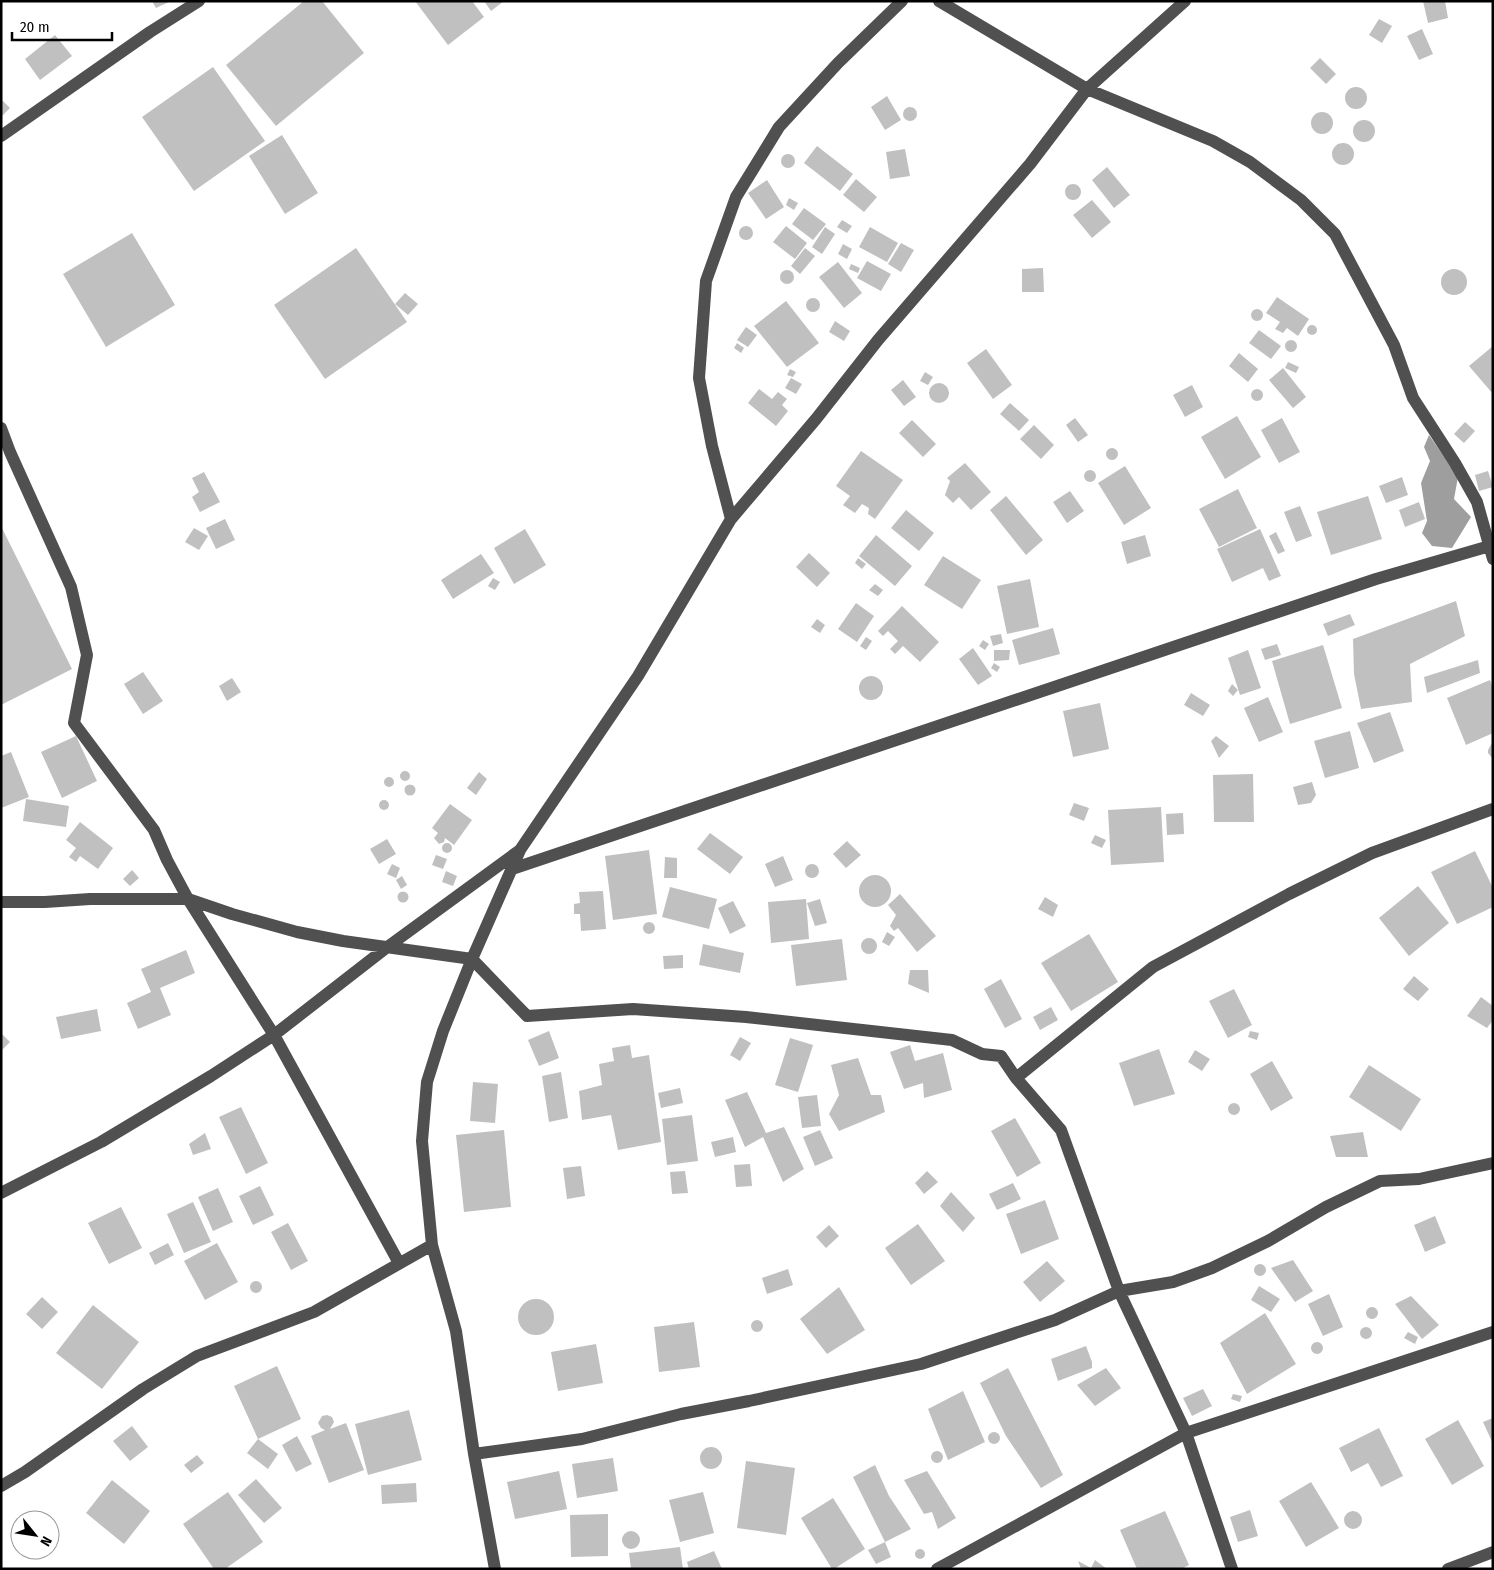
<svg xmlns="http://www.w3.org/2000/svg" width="1494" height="1570" font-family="'Fira Sans Condensed',sans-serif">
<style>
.water{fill:#9e9e9e}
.building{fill:#c0c0c0}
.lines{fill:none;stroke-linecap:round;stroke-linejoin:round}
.minor{stroke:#505050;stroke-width:12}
</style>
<rect width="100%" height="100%" fill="#fff"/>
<!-- water -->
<path class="water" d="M1429 435 1458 477 1454 499 1471 517 1452 548 1432 546 1422 533 1427 521 1421 483 1430 461 1424 447Z"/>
<!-- building -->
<path class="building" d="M152 1H171L156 8Z
M304 1H322L364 53 276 126 226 65Z
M415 1H472L484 17 448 45Z
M484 1H504L491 11Z
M1423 1H1445L1448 18 1428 23Z
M1379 19 1392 26 1382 43 1369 35Z
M1422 29 1433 54 1419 60 1407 36Z
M55 35 72 56 40 80 25 59Z
M1320 58 1336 74 1326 84 1310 68Z
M213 67 265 141 194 191 142 117Z
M1345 98a11 11 0 1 1 22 0a11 11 0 1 1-22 0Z
M887 96 901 120 885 130 871 107Z
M1 99 10 108 1 117Z
M903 114a7 7 0 1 1 14 0a7 7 0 1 1-14 0Z
M1311 123a11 11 0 1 1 22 0a11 11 0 1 1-22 0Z
M1353 131a11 11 0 1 1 22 0a11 11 0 1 1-22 0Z
M282 135 318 193 285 214 249 156Z
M1332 154a11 11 0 1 1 22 0a11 11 0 1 1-22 0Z
M817 146 853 174 840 191 804 163Z
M905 149 910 176 890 179 886 152Z
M781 161a7 7 0 1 1 14 0a7 7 0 1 1-14 0Z
M1107 167 1130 195 1114 208 1092 180Z
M856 179 877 197 864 212 843 195Z
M767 180 784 207 766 219 748 193Z
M1065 192a8 8 0 1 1 16 0a8 8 0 1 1-16 0Z
M789 198 798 203 794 210 786 205Z
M1092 200 1111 222 1092 238 1073 215Z
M804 208 826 224 813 240 792 224Z
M842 220 852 226 847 233 837 227Z
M786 226 807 243 795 259 773 242Z
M739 233a7 7 0 1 1 14 0a7 7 0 1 1-14 0Z
M825 227 835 234 822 254 812 247Z
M870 227 898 243 887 262 859 247Z
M132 233 175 305 106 347 63 274Z
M901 243 914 250 901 272 888 264Z
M843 244 852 249 847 259 838 254Z
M356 248 407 322 325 379 274 305Z
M805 248 815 256 800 274 791 266Z
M867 261 891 274 881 291 857 278Z
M838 262 862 293 844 308 819 277Z
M851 264 860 268 858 273 849 269Z
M1043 268 1044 292H1022V269Z
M1441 282a13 13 0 1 1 26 0a13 13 0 1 1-26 0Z
M780 277a7 7 0 1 1 14 0a7 7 0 1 1-14 0Z
M405 293 418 304 408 315 395 304Z
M1277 297 1309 319 1298 336 1287 328 1283 333 1275 329 1280 322 1266 313Z
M806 305a7 7 0 1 1 14 0a7 7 0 1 1-14 0Z
M786 301 819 343 787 367 754 326Z
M1251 315a6 6 0 1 1 12 0a6 6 0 1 1-12 0Z
M835 321 850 331 844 341 829 332Z
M1307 330a5 5 0 1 1 10 0a5 5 0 1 1-10 0Z
M746 327 757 335 748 347 737 340Z
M1259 330 1281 346 1271 359 1249 343Z
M1285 346a6 6 0 1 1 12 0a6 6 0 1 1-12 0Z
M737 343 744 348 741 353 734 348Z
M1493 346V394L1469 366Z
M986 349 1012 385 993 399 967 363Z
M1239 353 1258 369 1248 382 1229 366Z
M1288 362 1299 367 1296 373 1285 368Z
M1283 368 1306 397 1293 408 1269 380Z
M790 369 796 372 793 377 787 375Z
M925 372 933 377 928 385 920 381Z
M791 378 802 384 796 394 785 388Z
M903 380 916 397 904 406 891 390Z
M929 393a10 10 0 1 1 20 0a10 10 0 1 1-20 0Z
M1192 385 1203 407 1185 417 1173 395Z
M1251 395a6 6 0 1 1 12 0a6 6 0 1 1-12 0Z
M759 389 772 399 778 392 787 399 782 405 788 411 776 426 748 403Z
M1010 403 1029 420 1019 431 1000 414Z
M1237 416 1261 457 1225 479 1201 437Z
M1075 418 1088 435 1078 442 1066 425Z
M1282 418 1300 452 1279 463 1261 430Z
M912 420 936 444 923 457 899 433Z
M1465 422 1475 431 1464 443 1454 434Z
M1034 425 1054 445 1041 459 1020 439Z
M1106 454a6 6 0 1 1 12 0a6 6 0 1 1-12 0Z
M861 451 903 480 875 519 868 514 869 508 862 504 855 513 843 505 850 496 836 486Z
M965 463 991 492 971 510 959 497 953 503 945 495 950 481 947 478Z
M1125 466 1151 508 1124 525 1098 483Z
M1084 476a6 6 0 1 1 12 0a6 6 0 1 1-12 0Z
M1488 471 1493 487 1479 491 1475 475Z
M204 472 220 502 200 512 192 497 199 492 192 478Z
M1402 477 1408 495 1386 503 1379 486Z
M1238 489 1257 528 1219 547 1199 509Z
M1070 491 1084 511 1067 523 1053 502Z
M1006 496 1043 540 1026 555 990 510Z
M1368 496 1382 539 1331 555 1317 512Z
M1419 502 1425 519 1405 527 1399 510Z
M1300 506 1312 536 1296 542 1284 512Z
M906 510 934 533 919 551 891 528Z
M225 519 235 540 216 549 206 528Z
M1 526 72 669 1 705Z
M194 528 208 536 199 550 185 542Z
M525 529 546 565 514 584 494 548Z
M1260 529 1281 576 1269 581 1263 568 1232 582 1217 549Z
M1276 532 1285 551 1278 554 1269 536Z
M876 535 912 566 895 586 859 556Z
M1145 535 1151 556 1127 564 1121 542Z
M809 553 830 573 817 587 796 567Z
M481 554 494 573 453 599 441 580Z
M943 556 981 580 962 609 924 585Z
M858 558 866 564 862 569 855 563Z
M493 578 500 582 495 590 488 586Z
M1030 579 1039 627 1007 634 997 586Z
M875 584 883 590 878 596 869 590Z
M1456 601 1465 636 1410 664 1412 702 1361 709 1354 674 1353 639Z
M856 603 874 616 857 642 838 629Z
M902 606 939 642 920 662 903 646 895 654 890 649 898 641 888 631 883 636 878 631Z
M1350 614 1355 625 1328 636 1323 624Z
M817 619 825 625 820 633 811 627Z
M1053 628 1060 654 1019 665 1012 640Z
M1001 634 1003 643 993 646 990 636Z
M866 637 872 641 866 650 860 646Z
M983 640 989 644 985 650 979 646Z
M1277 644 1281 655 1265 660 1261 649Z
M1323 645 1342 708 1290 724 1272 661Z
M973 648 992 676 978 685 959 659Z
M994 650H1010L1009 660 994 661Z
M1248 650 1261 688 1240 695 1228 658Z
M1478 660 1480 673 1427 693 1424 677Z
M994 663 1000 667 997 672 991 668Z
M143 672 163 701 143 714 124 684Z
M859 688a12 12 0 1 1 24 0a12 12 0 1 1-24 0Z
M232 678 241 692 227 701 219 686Z
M1490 680 1493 688V733L1466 745 1447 698Z
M1232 684 1238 690 1233 696 1228 691Z
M1191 693 1210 705 1203 716 1184 705Z
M1268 697 1283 732 1259 742 1244 708Z
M1100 703 1109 749 1073 757 1063 711Z
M1390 712 1404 751 1374 763 1357 723Z
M1350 731 1359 768 1325 778 1314 741Z
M76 736 97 781 62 798 41 752Z
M1216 736 1229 746 1219 758 1211 741Z
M1493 741V759L1488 753V750Z
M11 752 29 797 1 808V756Z
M400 776a5 5 0 1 1 10 0a5 5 0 1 1-10 0Z
M479 772 487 779 476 795 467 788Z
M1253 774 1254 822H1214L1213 775Z
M384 782a5 5 0 1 1 10 0a5 5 0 1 1-10 0Z
M1312 782 1316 795 1311 803 1298 805 1293 787Z
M404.5 790a5.5 5.5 0 1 1 11 0a5.5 5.5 0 1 1-11 0Z
M26 799 69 806 66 827 23 821Z
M379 805a5 5 0 1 1 10 0a5 5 0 1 1-10 0Z
M1074 803 1089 808 1084 821 1069 815Z
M450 804 472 820 454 845 445 838 444 842 439 844 434 838 438 833 432 828Z
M1161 807 1164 862 1111 865 1108 810Z
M1183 813 1184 834 1167 835 1166 814Z
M80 822 113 848 98 869 80 856 76 862 69 857 76 848 66 840Z
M710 833 743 857 730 874 697 849Z
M1095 835 1106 840 1102 848 1091 843Z
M387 839 396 854 379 864 370 849Z
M847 841 861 855 846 868 833 854Z
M442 848a5 5 0 1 1 10 0a5 5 0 1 1-10 0Z
M649 850 657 914 613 920 605 856Z
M1475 851 1493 888V907L1457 924 1431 872Z
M436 855 447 859 443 869 432 865Z
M783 856 793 880 775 887 765 864Z
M665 857 677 858V878H664Z
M805 871a7 7 0 1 1 14 0a7 7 0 1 1-14 0Z
M392 864 400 868 396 878 387 874Z
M132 870 139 878 130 886 123 879Z
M446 871 457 876 453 886 442 882Z
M859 891a16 16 0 1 1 32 0a16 16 0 1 1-32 0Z
M402 876 407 885 401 889 396 880Z
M1418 886 1449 923 1409 956 1379 918Z
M670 887 717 899 709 929 662 917Z
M603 891 606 929 581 931 580 914H574V904L580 903 579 892Z
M397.5 897a5.5 5.5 0 1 1 11 0a5.5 5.5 0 1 1-11 0Z
M900 894 936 936 917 952 898 928 894 931 890 926 896 915 888 905Z
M1045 897 1058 905 1053 917 1038 909Z
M806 899 809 939 771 943 768 902Z
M820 899 827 923 815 926 807 903Z
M733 901 746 926 730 934 718 908Z
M643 928a6 6 0 1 1 12 0a6 6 0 1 1-12 0Z
M887 932 895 937 889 946 882 942Z
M1089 934 1118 982 1071 1011 1041 963Z
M861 946a8 8 0 1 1 16 0a8 8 0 1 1-16 0Z
M842 939 847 980 796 986 791 945Z
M703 944 744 953 740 973 699 965Z
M186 950 195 973 160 988 171 1015 138 1029 127 1003 151 992 141 969Z
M683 955V968L664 969 663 956Z
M910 970H928L929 993 908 984Z
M1414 976 1429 989 1418 1001 1403 989Z
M1001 979 1022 1019 1005 1028 984 989Z
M1234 989 1252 1025 1228 1038 1209 1001Z
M1481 997 1493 1006V1020L1487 1028 1467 1016Z
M1051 1007 1058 1020 1040 1030 1033 1017Z
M97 1009 101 1031 61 1039 56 1017Z
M549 1031 559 1058 539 1066 528 1040Z
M1250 1031 1259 1033 1257 1040 1248 1037Z
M1 1033 10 1042 2 1050 1 1049Z
M740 1037 751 1043 740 1061 730 1055Z
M790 1038 813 1045 798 1092 775 1085Z
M630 1045 632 1058 649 1055 661 1142 618 1150 611 1115 582 1120 579 1091 602 1085 599 1064 614 1061 612 1048Z
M910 1045 915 1061 943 1053 952 1090 924 1098 923 1083 904 1089 890 1052Z
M1159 1049 1175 1094 1134 1106 1119 1063Z
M1195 1050 1210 1059 1202 1071 1188 1062Z
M858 1058 871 1095H881L885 1112 839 1131 829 1114 839 1095 831 1065Z
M1272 1061 1293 1098 1271 1111 1250 1074Z
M1369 1065 1421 1099 1401 1131 1349 1097Z
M561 1072 568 1118 549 1122 542 1076Z
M473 1082 498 1084 495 1123 470 1121Z
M680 1088 683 1103 661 1108 658 1093Z
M747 1092 766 1133 784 1127 804 1169 783 1182 763 1137 745 1147 725 1100Z
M817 1095 821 1126 802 1128 798 1097Z
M1228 1109a6 6 0 1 1 12 0a6 6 0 1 1-12 0Z
M241 1107 268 1163 246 1174 219 1117Z
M692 1115 698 1161 667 1165 662 1119Z
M1015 1118 1041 1163 1017 1177 991 1131Z
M504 1130 511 1207 464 1212 456 1135Z
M820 1130 833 1158 815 1166 803 1137Z
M1363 1132 1368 1157H1336L1330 1136Z
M205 1133 211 1149 193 1155 189 1144Z
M733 1137 736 1152 715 1157 711 1142Z
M750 1164 752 1186 736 1187 734 1165Z
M581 1166 585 1196 567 1199 563 1168Z
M685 1171 688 1193 672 1194 670 1172Z
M927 1171 938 1182 924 1194 915 1183Z
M1013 1183 1021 1199 997 1210 989 1194Z
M260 1186 274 1215 253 1225 239 1196Z
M218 1188 233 1222 213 1231 198 1197Z
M951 1192 975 1218 963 1232 940 1206Z
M1045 1200 1059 1239 1021 1254 1006 1214Z
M193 1202 211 1242 184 1253 167 1214Z
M121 1207 142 1248 109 1264 88 1223Z
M1435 1216 1446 1243 1425 1252 1414 1225Z
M288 1223 308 1261 291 1270 271 1232Z
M918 1224 945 1261 911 1285 885 1248Z
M829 1225 839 1236 826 1248 816 1237Z
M168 1243 174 1255 155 1265 149 1253Z
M217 1243 238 1282 205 1300 184 1261Z
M1293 1260 1313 1291 1295 1302 1271 1268Z
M1047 1261 1065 1281 1040 1302 1023 1282Z
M1254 1270a6 6 0 1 1 12 0a6 6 0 1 1-12 0Z
M788 1269 793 1285 767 1294 762 1278Z
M250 1287a6 6 0 1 1 12 0a6 6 0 1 1-12 0Z
M1259 1286 1280 1299 1271 1312 1251 1300Z
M839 1287 865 1330 827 1354 800 1319Z
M1329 1294 1343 1327 1323 1336 1308 1304Z
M1411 1296 1439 1325 1422 1339 1395 1304Z
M42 1297 58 1312 42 1329 26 1314Z
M518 1317a18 18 0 1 1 36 0a18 18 0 1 1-36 0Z
M93 1305 139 1342 102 1389 56 1353Z
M1366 1313a6 6 0 1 1 12 0a6 6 0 1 1-12 0Z
M1265 1313 1296 1364 1247 1394 1220 1343Z
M751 1326a6 6 0 1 1 12 0a6 6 0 1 1-12 0Z
M694 1322 700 1367 659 1372 654 1327Z
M1360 1333a6 6 0 1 1 12 0a6 6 0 1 1-12 0Z
M1408 1332 1418 1337 1415 1344 1404 1338Z
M1311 1348a6 6 0 1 1 12 0a6 6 0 1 1-12 0Z
M596 1344 603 1383 558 1391 551 1352Z
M1086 1346 1092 1362V1368L1058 1381 1051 1359Z
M277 1366 301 1419 258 1439 234 1386Z
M1008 1368 1063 1475 1041 1488 1006 1436 980 1383Z
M1106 1368 1121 1388 1095 1406 1077 1385Z
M1203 1389 1212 1406 1192 1416 1183 1398Z
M963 1391 985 1442 948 1460 928 1409Z
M1233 1394 1242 1396 1240 1402 1231 1399Z
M409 1410 422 1460 368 1475 355 1424Z
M327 1415 332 1417 334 1422 330 1429 346 1423 364 1470 329 1483 311 1436 325 1430 321 1428 318 1423 322 1416Z
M1493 1418V1444L1483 1422Z
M1458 1420 1484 1466 1452 1485 1425 1439Z
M132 1426 148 1447 130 1461 113 1441Z
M1379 1428 1403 1476 1381 1487 1368 1463 1351 1472 1339 1448Z
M988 1438a6 6 0 1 1 12 0a6 6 0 1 1-12 0Z
M297 1436 312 1464 296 1472 282 1445Z
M258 1439 278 1454 268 1469 247 1453Z
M700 1458a11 11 0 1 1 22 0a11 11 0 1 1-22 0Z
M931 1457a6 6 0 1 1 12 0a6 6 0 1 1-12 0Z
M197 1455 204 1463 191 1473 184 1465Z
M613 1458 618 1491 577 1498 572 1464Z
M746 1461 795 1468 786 1535 737 1528Z
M875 1465 889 1496 911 1529 885 1542 853 1477Z
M559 1471 567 1509 515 1519 507 1482Z
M927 1471 956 1518 938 1529 932 1512 924 1514 904 1480Z
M256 1479 282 1508 264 1523 238 1495Z
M112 1480 150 1511 124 1544 86 1513Z
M1311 1482 1339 1528 1306 1547 1279 1501Z
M416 1483 417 1502 382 1504 381 1485Z
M228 1492 263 1542 225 1569H214L183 1524Z
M703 1492 714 1533 680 1542 669 1500Z
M833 1498 865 1549 834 1569H832L801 1518Z
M1250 1510 1258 1536 1238 1542 1230 1517Z
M1165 1511 1189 1565 1181 1569H1137L1120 1530Z
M1344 1520a9 9 0 1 1 18 0a9 9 0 1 1-18 0Z
M608 1514V1556L571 1557 570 1515Z
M45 1517H51L56 1523V1529L50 1534V1520H41Z
M622 1540a9 9 0 1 1 18 0a9 9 0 1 1-18 0Z
M885 1542 891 1557 876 1564 868 1550Z
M680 1547 683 1569H631L629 1553Z
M915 1554a5 5 0 1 1 10 0a5 5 0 1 1-10 0Z
M714 1551 722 1569H689L687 1562Z
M1095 1560 1107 1569H1081L1078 1561 1091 1568Z"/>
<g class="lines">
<!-- minor -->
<path class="minor" d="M1185 1 1087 89 1213 141 1250 162 1301 200 1335 234 1394 345 1413 398 1455 463 1477 502 1493 559
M1 136 150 32 199 1
M1 428 10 452 71 587 87 655 74 723 154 830 167 860 188 899 274 1035 399 1263
M731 519 712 446 699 378 706 281 736 197 779 127 838 63 902 1
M512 869 1376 579 1493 545
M1 902H45L90 899H188L232 914 297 932 343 941 472 959 527 1016 633 1009 746 1017 952 1040 982 1054 1001 1056 1016 1078 1061 1130 1119 1291 1186 1433 1232 1569
M1016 1078 1153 967 1289 894 1372 853 1493 809
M1 1193 101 1142 211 1076 274 1035 386 948 520 850
M474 1454 582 1439 681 1414 749 1401 921 1364 1055 1320 1119 1291 1173 1282 1212 1268 1268 1241 1326 1207 1380 1181 1419 1179 1493 1163
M1 1486 25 1472 143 1389 197 1356 314 1312 432 1245
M495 1569 474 1454 456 1331 432 1245 422 1141 427 1082 443 1031 472 959 520 850 638 676 731 519 816 419 878 340 1030 164 1087 89 939 1
M937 1569 1186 1433 1493 1332
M1448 1569 1493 1552"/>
</g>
<!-- border -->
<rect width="1494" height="1570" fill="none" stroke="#000000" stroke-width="5"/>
<!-- north arrow -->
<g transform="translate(35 1535) rotate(120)"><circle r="24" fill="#ffffff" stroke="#999999"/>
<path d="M0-4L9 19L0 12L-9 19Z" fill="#000000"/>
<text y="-8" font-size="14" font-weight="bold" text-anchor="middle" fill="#000000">N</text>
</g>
<!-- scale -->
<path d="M12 32v8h100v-8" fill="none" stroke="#000000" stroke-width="2.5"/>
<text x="20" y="32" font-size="15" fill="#000000" stroke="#ffffff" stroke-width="4" paint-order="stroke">20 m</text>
</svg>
